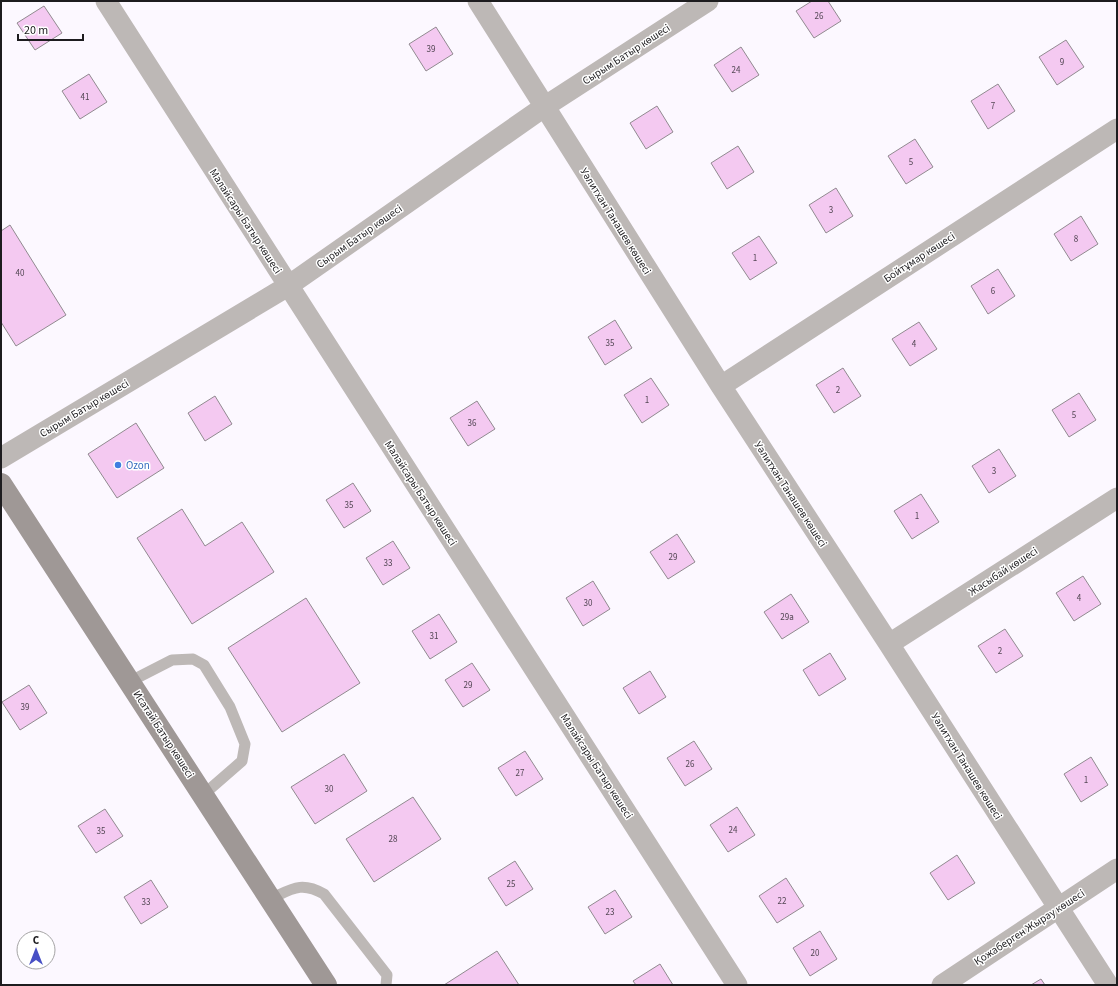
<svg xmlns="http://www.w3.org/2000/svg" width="1118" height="986" font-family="'Source Sans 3',sans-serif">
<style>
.building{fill:#f4c9f1;stroke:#918a90}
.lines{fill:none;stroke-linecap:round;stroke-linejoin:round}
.lane{stroke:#bdb8b6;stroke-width:11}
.street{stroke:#bdb8b6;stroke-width:21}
.secondary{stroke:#9f9896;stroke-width:22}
.shop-dot{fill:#3f7fe0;stroke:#fff;stroke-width:1.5}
.labels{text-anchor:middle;stroke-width:3;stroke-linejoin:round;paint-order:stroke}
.number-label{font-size:9px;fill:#534754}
.street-label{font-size:11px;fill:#1d1c1f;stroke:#fff}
.shop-label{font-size:11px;fill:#366cbe;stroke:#fff;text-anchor:start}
</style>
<rect width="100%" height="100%" fill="#fcf8ff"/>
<!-- building -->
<path class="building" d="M812 1H828L841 21 814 38 796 11Z
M44 6 62 33 35 50 17 23Z
M436 27 453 54 426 71 409 44Z
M1066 40 1084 67 1057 85 1039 57Z
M741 47 759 75 732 92 714 65Z
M89 74 107 102 80 119 62 91Z
M998 84 1015 111 988 129 971 101Z
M657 106 673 132 646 149 630 123Z
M915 139 933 167 906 184 888 156Z
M738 146 754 172 727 189 711 163Z
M836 188 853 216 826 233 809 205Z
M1081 216 1098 244 1071 261 1054 234Z
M10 225 66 315 16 346 1 322V231Z
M759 236 777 263 750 280 732 253Z
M998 269 1015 296 988 314 971 286Z
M615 320 632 348 605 365 588 337Z
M919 322 937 349 910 366 892 339Z
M843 368 861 396 834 413 816 385Z
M651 378 669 405 642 423 624 395Z
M1079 393 1096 420 1069 437 1052 410Z
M215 396 232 424 205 441 188 413Z
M477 401 495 429 468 446 450 418Z
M136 423 164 468 117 498 88 454Z
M999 449 1016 476 989 493 972 466Z
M353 483 371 511 344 528 326 500Z
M921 494 939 522 912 539 894 511Z
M182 509 205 546 242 522 274 572 192 624 137 538Z
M677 534 695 562 668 579 650 552Z
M393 541 410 568 383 585 366 558Z
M1083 576 1101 604 1074 621 1056 593Z
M593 581 610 609 583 626 566 598Z
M791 594 809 622 782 639 764 612Z
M306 598 360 683 282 732 228 648Z
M439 614 457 642 430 659 412 631Z
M1005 629 1023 656 996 673 978 646Z
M830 653 846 679 819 696 803 670Z
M472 663 490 690 463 707 445 680Z
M650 671 666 697 639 714 623 688Z
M29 685 47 713 20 730 2 702Z
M694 741 712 769 685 786 667 758Z
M525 751 543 779 516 796 498 768Z
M344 754 367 791 315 824 291 787Z
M1091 757 1108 785 1081 802 1064 774Z
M413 797 441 839 374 882 346 839Z
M737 807 755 835 728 852 710 825Z
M105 809 123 836 96 853 78 826Z
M957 855 975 883 948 900 930 873Z
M515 861 533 889 506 906 488 878Z
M786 878 804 906 777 923 759 896Z
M151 880 168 907 141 924 124 897Z
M615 890 632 917 605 934 588 907Z
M820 931 837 959 810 976 793 948Z
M497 951 519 985H444Z
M660 964 673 985H636L633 981Z
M1041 979 1045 985H1031Z"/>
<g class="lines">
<!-- lane -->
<path class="lane" d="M129 682 172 660 193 659 204 665 230 707 245 744 242 761 203 795
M270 899C292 889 301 881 324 894L387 975 386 985"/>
<!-- street -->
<path class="street" d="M106 1 737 985
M478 1 721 386 889 644 1108 985
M721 386 1117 129
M1 458 288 286 544 107 708 1
M889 644 1117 498
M942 985 1117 869"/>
<!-- secondary -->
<path class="secondary" d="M1 484 326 985"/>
</g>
<!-- markers -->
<circle class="shop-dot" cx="118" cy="465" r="4"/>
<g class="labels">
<!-- number labels -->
<g class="number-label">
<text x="819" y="19">26</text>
<text x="431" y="52">39</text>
<text x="1062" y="65">9</text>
<text x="736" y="73">24</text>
<text x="85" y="100">41</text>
<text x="993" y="109">7</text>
<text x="911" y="165">5</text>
<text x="831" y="213">3</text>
<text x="1076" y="242">8</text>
<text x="755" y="261">1</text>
<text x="20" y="276">40</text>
<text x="993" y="294">6</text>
<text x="610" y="346">35</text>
<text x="914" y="347">4</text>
<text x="838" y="393">2</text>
<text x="647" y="403">1</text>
<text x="1074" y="418">5</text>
<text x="472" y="426">36</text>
<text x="994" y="474">3</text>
<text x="349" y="508">35</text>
<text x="917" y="519">1</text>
<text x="673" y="560">29</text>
<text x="388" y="566">33</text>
<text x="1079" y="601">4</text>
<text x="588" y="606">30</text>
<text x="787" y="620">29а</text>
<text x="434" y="639">31</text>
<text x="1000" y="654">2</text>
<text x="468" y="688">29</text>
<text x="25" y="710">39</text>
<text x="690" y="767">26</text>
<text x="520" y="776">27</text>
<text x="1086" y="783">1</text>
<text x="329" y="792">30</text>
<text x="733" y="833">24</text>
<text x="101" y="834">35</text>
<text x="393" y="842">28</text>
<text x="511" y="887">25</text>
<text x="782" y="904">22</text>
<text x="146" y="905">33</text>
<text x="610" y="915">23</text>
<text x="815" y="956">20</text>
</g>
<!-- street labels -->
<g class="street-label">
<text transform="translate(626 54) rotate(-33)" y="4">Сырым Батыр көшесі</text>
<text transform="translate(246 221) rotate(57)" y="4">Малайсары Батыр көшесі</text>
<text transform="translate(616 221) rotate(58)" y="4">Уәлитхан Танашев көшесі</text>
<text transform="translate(359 236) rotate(-35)" y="4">Сырым Батыр көшесі</text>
<text transform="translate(919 257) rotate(-33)" y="4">Бойтұмар көшесі</text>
<text transform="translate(84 408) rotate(-31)" y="4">Сырым Батыр көшесі</text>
<text transform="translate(421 493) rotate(57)" y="4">Малайсары Батыр көшесі</text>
<text transform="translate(791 494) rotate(57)" y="4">Уәлитхан Танашев көшесі</text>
<text transform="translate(1003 571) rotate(-33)" y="4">Жасыбай көшесі</text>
<text transform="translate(164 734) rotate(57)" y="4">Исатай Батыр көшесі</text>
<text transform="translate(597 766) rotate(57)" y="4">Малайсары Батыр көшесі</text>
<text transform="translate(967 766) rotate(58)" y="4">Уәлитхан Танашев көшесі</text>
<text transform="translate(1029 927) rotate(-33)" y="4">Қожаберген Жырау көшесі</text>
</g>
<!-- shop labels -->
<g class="shop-label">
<text x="126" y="469">Ozon</text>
</g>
</g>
<!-- border -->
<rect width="1118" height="986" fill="none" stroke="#1d1c1f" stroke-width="4"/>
<!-- north arrow -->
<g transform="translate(36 950)"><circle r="19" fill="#ffffff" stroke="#a5a4a5"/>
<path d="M0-3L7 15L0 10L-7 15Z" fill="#4850c5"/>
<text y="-6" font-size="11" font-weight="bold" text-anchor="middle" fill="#1d1c1f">С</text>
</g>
<!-- scale -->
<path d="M18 34v6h65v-6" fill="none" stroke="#1d1c1f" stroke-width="2"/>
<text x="24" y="34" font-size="12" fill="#1d1c1f" stroke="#ffffff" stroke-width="3" paint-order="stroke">20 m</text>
</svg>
